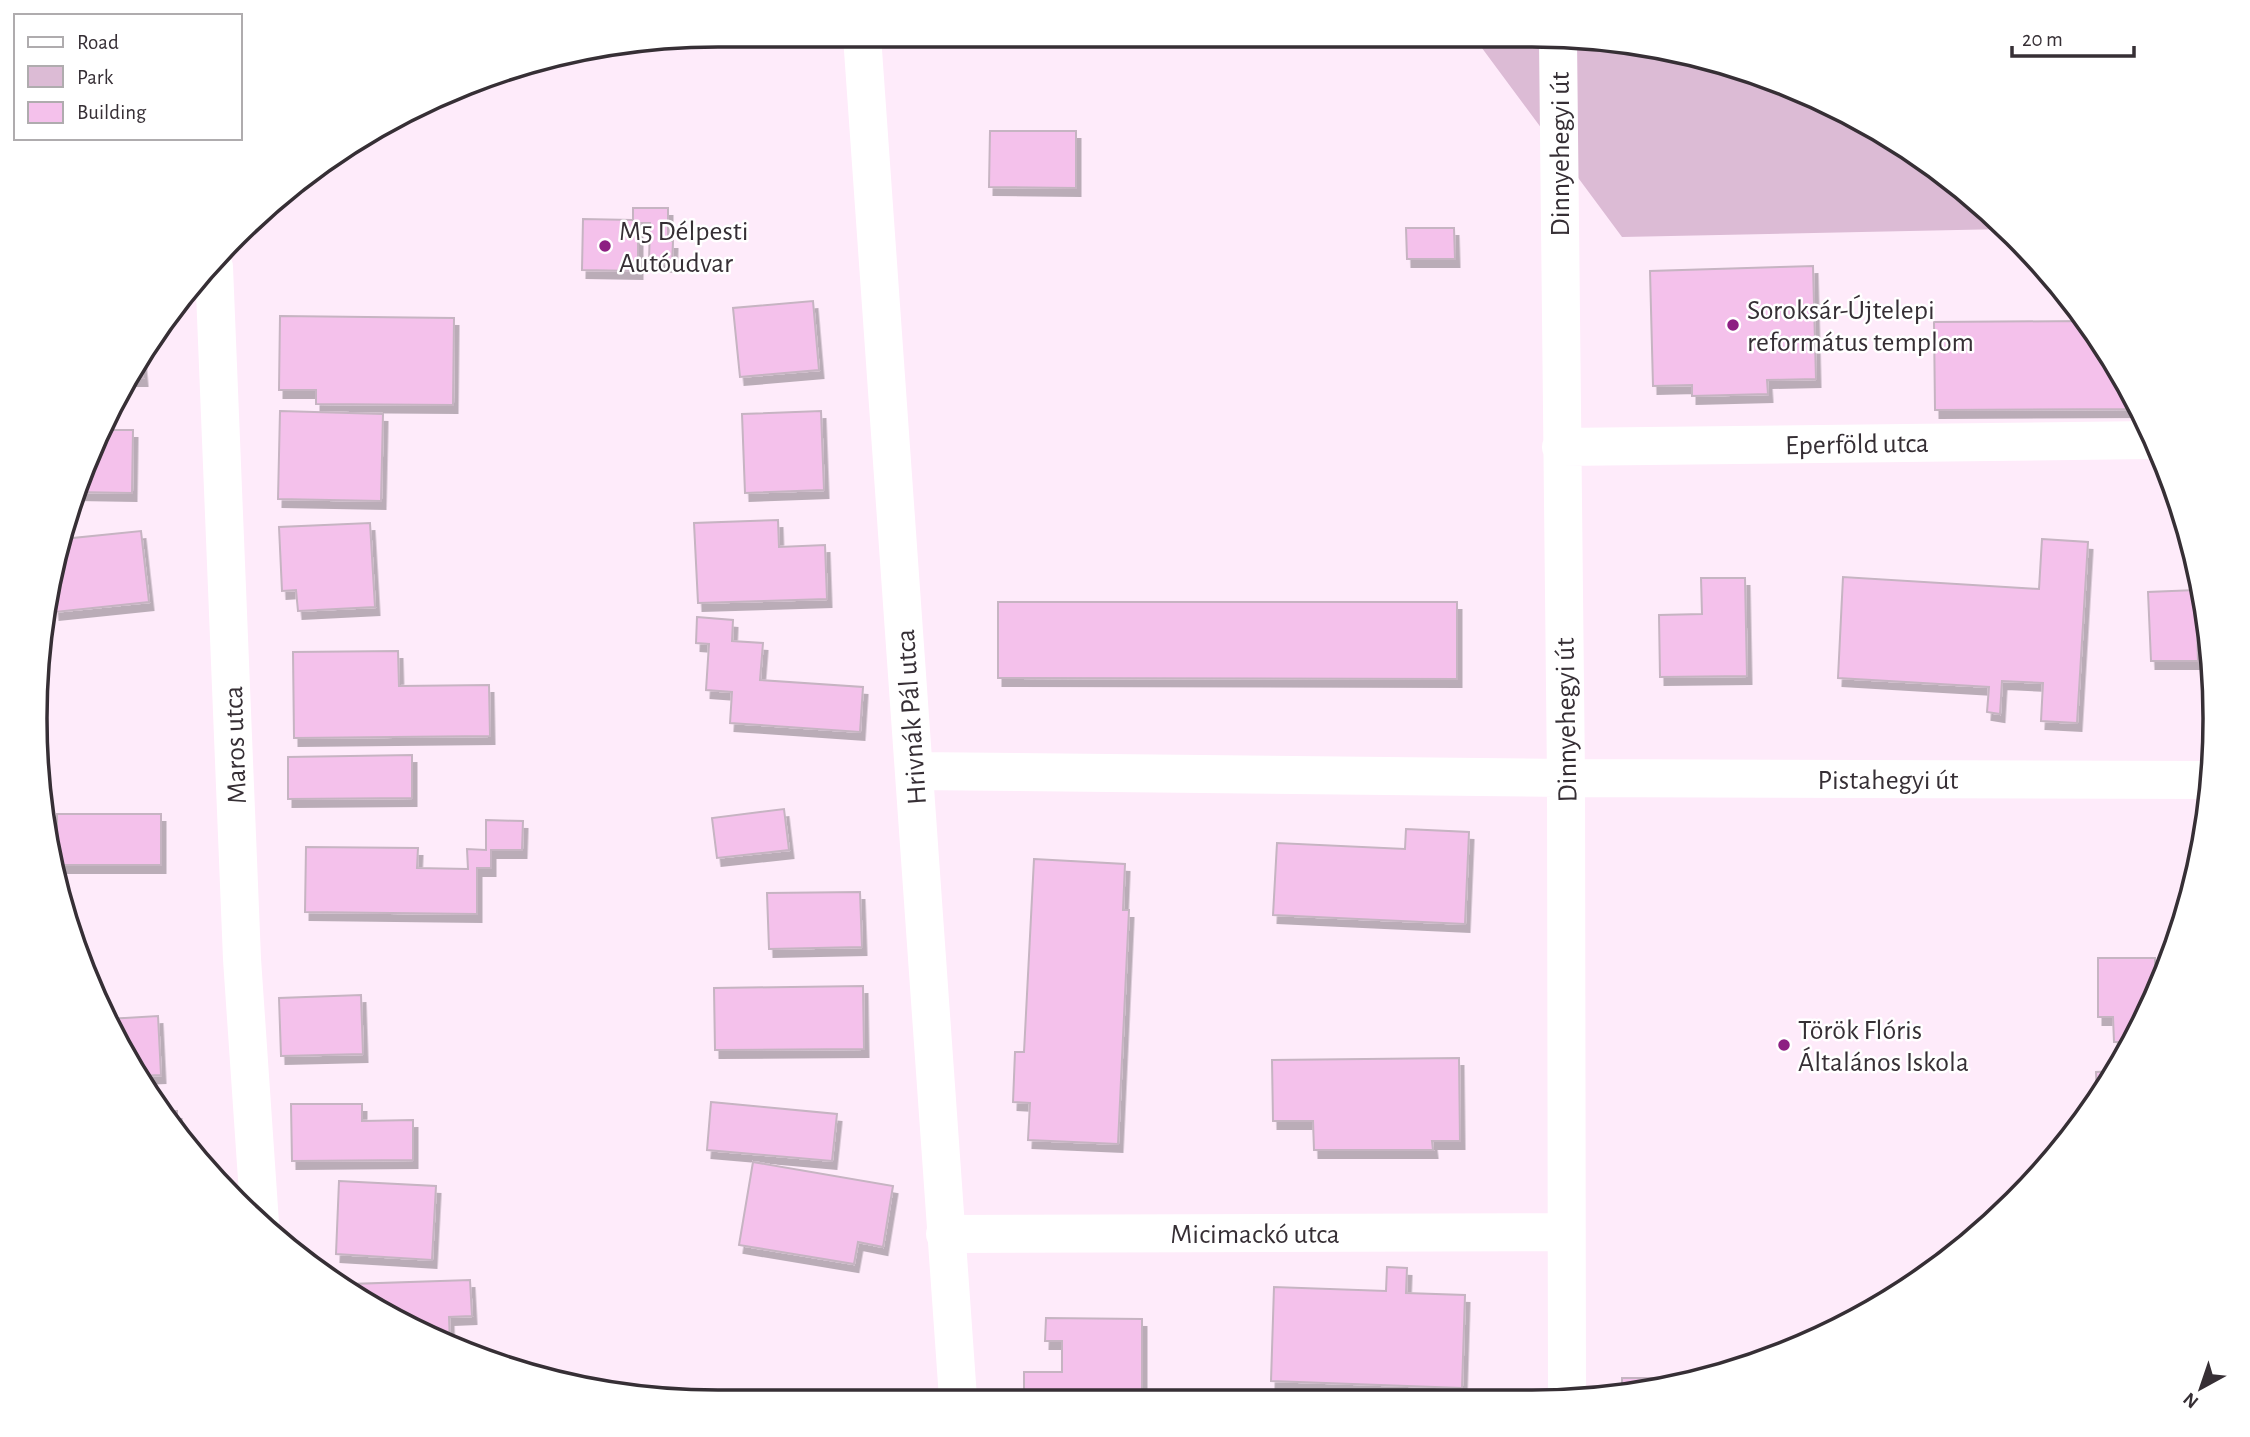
<svg xmlns="http://www.w3.org/2000/svg" width="2250" height="1437" font-family="'Alegreya Sans',sans-serif">
<style>
.green{fill:#dcbbd5}
.building{fill:#f4c1eb;stroke:#c6b4c2;stroke-width:2;filter:url(#shadow)}
.lines{fill:none;stroke-linecap:round;stroke-linejoin:round}
.minor{stroke:#fff;stroke-width:38}
.poi-dot{fill:#8d1f82;stroke:#fff;stroke-width:2.5}
.labels{text-anchor:middle;stroke-width:5;stroke-linejoin:round;paint-order:stroke}
.street-label{font-size:28px;fill:#362f35;stroke:#fff}
.poi-label{font-size:28px;fill:#362f35;stroke:#fff;text-anchor:start}
.rim{fill:none;stroke:#362f35;stroke-width:3.5}
</style>
<defs>
<filter id="shadow"><feDropShadow dx="4.5" dy="8" stdDeviation="0" flood-color="#0004"/></filter>
</defs>
<rect width="100%" height="100%" fill="#feebfa"/>
<!-- green -->
<path class="green" d="M719 35 1190 38 625 50Z
M1476 40 1621 41 1833 105 1982 204 2005 229 1622 237Z"/>
<!-- building -->
<path class="building" d="M990 131H1076V188L989 187Z
M633 208H668V241H673L672 264 649 263 650 223H638V271L582 270 583 219 633 220Z
M1406 228H1454L1455 259H1407Z
M1813 266 1816 379 1767 380 1768 394 1692 396V385L1653 386 1650 271Z
M813 301 819 370 740 377 733 308Z
M280 316 454 318 453 405 316 404V390H279Z
M2085 321 2140 409 1935 410 1934 322Z
M141 355 143 378H126V377Z
M280 411 383 414 381 501 278 499Z
M821 411 824 490 745 493 742 414Z
M102 430H133L132 493 74 492Z
M778 520 779 547 825 545 827 599 698 603 694 523Z
M370 523 375 607 298 611 296 590 282 591 279 527Z
M141 531 149 602 55 612 53 592 63 539Z
M2042 539 2088 542 2077 723 2041 721 2043 683 2002 681 2000 714 1987 712 1989 687 1838 678 1843 577 2039 589Z
M1701 578H1745L1747 676 1660 677 1659 615 1702 614Z
M2200 589 2211 661H2198L2196 590Z
M2196 590 2198 661H2151L2148 592Z
M998 602H1457V679L998 678Z
M697 617 733 620 732 641 763 643 760 680 863 687 860 732 730 723 732 692 706 690 709 644 696 643Z
M398 651 399 686 489 685 490 736 294 738 293 652Z
M412 755V798L288 799V757Z
M784 809 789 850 717 858 712 818Z
M57 814H161V865H57Z
M486 820 523 821 522 850H491V868H477V914L305 912 306 847 418 848 417 868 468 869 467 849 486 850Z
M1406 829 1469 832 1465 924 1273 915 1277 843 1405 849Z
M1034 859 1125 864 1123 910H1129L1118 1144 1028 1140 1030 1103 1013 1102 1015 1052H1024Z
M860 892 862 947 769 949 767 893Z
M2098 958H2155V975H2162L2132 1042H2114L2113 1017H2098Z
M863 986 864 1049 715 1050 714 988Z
M361 995 363 1054 281 1056 279 998Z
M158 1016 161 1075 138 1076 108 1019Z
M1459 1058 1460 1141H1432L1433 1150H1314L1313 1121H1273L1272 1060Z
M2115 1071 2097 1098 2096 1072Z
M711 1102 837 1114 832 1161 707 1150Z
M291 1104H362V1121L413 1120V1160L292 1161Z
M162 1111H177V1128Z
M753 1162 893 1186 883 1247 858 1242 854 1264 739 1245Z
M339 1181 436 1186 432 1260 336 1254Z
M1387 1267 1407 1268 1406 1293 1465 1295 1462 1388 1271 1381 1274 1287 1386 1291Z
M470 1280 472 1316 449 1317 450 1344H447L351 1284Z
M1046 1318 1142 1319V1399L1024 1398V1372H1062V1341H1045Z
M1622 1378H1710L1622 1393Z"/>
<g class="lines">
<!-- minor -->
<path class="minor" d="M862 36 958 1398
M1558 40 1566 778 1567 1401
M214 267 242 959 260 1223
M1561 447 2153 440
M914 771 1566 778 2210 780
M945 1234 1565 1232"/>
</g>
<!-- markers -->
<g class="poi-dot">
<circle cx="605" cy="246" r="7"/>
<circle cx="1733" cy="325" r="7"/>
<circle cx="1784" cy="1045" r="7"/>
</g>
<g class="labels">
<!-- street labels -->
<g class="street-label">
<text transform="translate(1559 154) rotate(-90)" y="10">Dinnyehegyi út</text>
<text transform="translate(1857 443) rotate(-1)" y="10">Eperföld utca</text>
<text transform="translate(910 717) rotate(-94)" y="10">Hrivnák Pál utca</text>
<text transform="translate(1565 720) rotate(-91)" y="10">Dinnyehegyi út</text>
<text transform="translate(234 745) rotate(-92)" y="10">Maros utca</text>
<text x="1888" y="789">Pistahegyi út</text>
<text x="1255" y="1243">Micimackó utca</text>
</g>
<!-- poi labels -->
<g class="poi-label">
<text x="619" y="240">M5 Délpesti<tspan x="619" dy="32">Autóudvar</tspan></text>
<text x="1747" y="319">Soroksár-Újtelepi<tspan x="1747" dy="32">református templom</tspan></text>
<text x="1798" y="1039">Török Flóris<tspan x="1798" dy="32">Általános Iskola</tspan></text>
</g>
</g>
<!-- crop -->
<path d="M0 0H2250V1437H0ZM718 47H1532A671 671 0 0 1 2203 718V719A671 671 0 0 1 1532 1390H718A671 671 0 0 1 47 719V718A671 671 0 0 1 718 47Z" fill="#fff" fill-rule="evenodd"/>
<path class="rim" d="M718 47H1532A671 671 0 0 1 2203 718V719A671 671 0 0 1 1532 1390H718A671 671 0 0 1 47 719V718A671 671 0 0 1 718 47Z"/>
<!-- legend -->
<rect x="14" y="14" width="228" height="126" fill="#ffffff" stroke="#afacae" stroke-width="2"/>
<rect x="28" y="37" width="35" height="10" fill="#ffffff" stroke="#afacae" stroke-width="2"/>
<text x="77" y="49" font-size="21" fill="#362f35">Road</text>
<rect x="28" y="66" width="35" height="21" fill="#dcbbd5" stroke="#afacae" stroke-width="2"/>
<text x="77" y="84" font-size="21" fill="#362f35">Park</text>
<rect x="28" y="102" width="35" height="21" fill="#f4c1eb" stroke="#afacae" stroke-width="2"/>
<text x="77" y="119" font-size="21" fill="#362f35">Building</text>
<!-- north arrow -->
<g transform="translate(2201 1388) rotate(220)" stroke="#ffffff" stroke-width="5" paint-order="stroke">
<path d="M0-5L12 26L0 18L-12 26Z" fill="#362f35"/>
<text y="-10" font-size="19" font-weight="bold" text-anchor="middle" fill="#362f35">N</text>
</g>
<!-- scale -->
<path d="M2012 46v10h122v-10" fill="none" stroke="#362f35" stroke-width="3.5"/>
<text x="2022" y="46" font-size="21" fill="#362f35" stroke="#ffffff" stroke-width="5" paint-order="stroke">20 m</text>
</svg>
